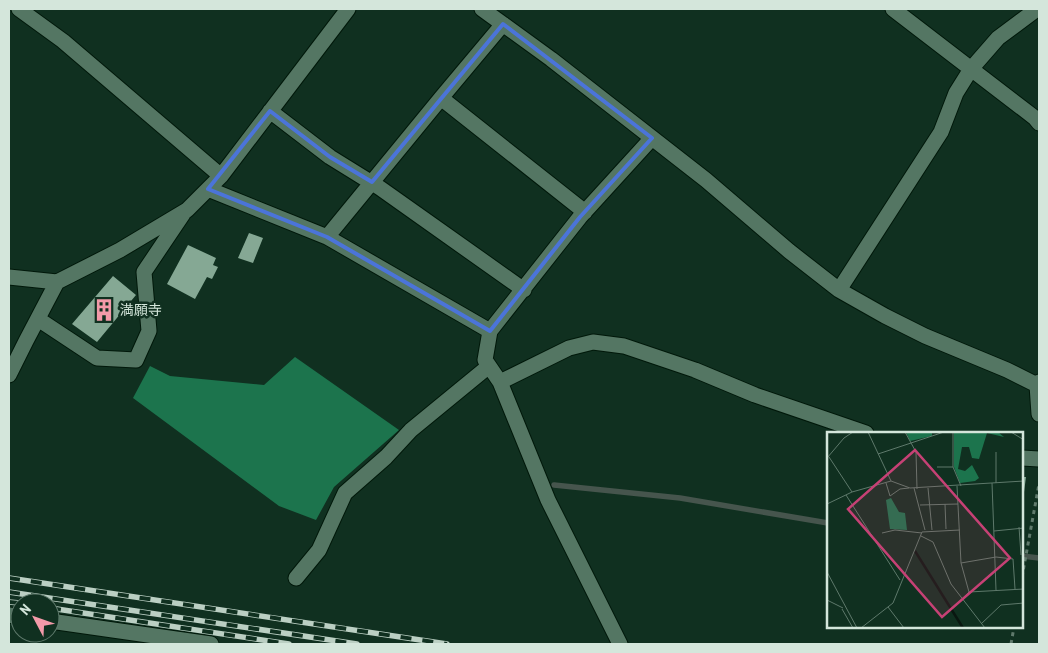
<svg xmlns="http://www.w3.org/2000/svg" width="1048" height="653" font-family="'Roboto Condensed','Noto Sans JP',sans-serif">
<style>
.forest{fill:#1c744d}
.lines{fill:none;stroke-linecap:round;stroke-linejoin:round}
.stream{stroke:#46554d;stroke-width:5.5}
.building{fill:#85a894}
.street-casing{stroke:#00180a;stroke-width:17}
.path{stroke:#607a6c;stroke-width:3;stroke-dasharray:4 4;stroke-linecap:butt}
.street{stroke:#547663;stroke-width:15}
.rail-casing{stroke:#bbcfc3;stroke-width:5.5}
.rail{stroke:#103020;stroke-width:4;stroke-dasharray:11;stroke-linecap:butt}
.marked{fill:none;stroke:#4b74d9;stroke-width:4;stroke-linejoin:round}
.labels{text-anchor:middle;stroke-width:5;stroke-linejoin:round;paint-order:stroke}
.poi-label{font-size:14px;fill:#d4e6db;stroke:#103020;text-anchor:start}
.inset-river{fill:none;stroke:#091710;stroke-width:2.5}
.inset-road{fill:none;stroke:#5e796b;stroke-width:1}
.view{fill:#c64175;fill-opacity:0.15;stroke:#c64175;stroke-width:2.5}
.inset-edge{fill:none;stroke:#d4e6db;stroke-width:2.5}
</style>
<rect width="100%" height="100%" fill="#103020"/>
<!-- forest -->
<path class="forest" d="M295 357 399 430 334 487 316 520 279 506 133 398 150 366 170 376 264 385Z"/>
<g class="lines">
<!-- stream -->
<path class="stream" d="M554 485 680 498 828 523
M1022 556 1039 558"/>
</g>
<!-- building -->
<path class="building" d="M249 233 263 238 253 263 238 258Z
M188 245 216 258 213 265 218 267 212 279 207 277 195 299 167 284Z
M113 276 136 295 97 342 72 324Z
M1022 477H1026L1024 492H1022Z"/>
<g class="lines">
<defs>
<path id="street" d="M19 9 63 41 221 176
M482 9 551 59 706 180 789 251 839 290 885 316 925 336 1007 370 1037 385
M893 9 1035 118 1039 123
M441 98 585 212
M270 111 330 157 380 188 524 290
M208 189 327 237 490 331
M327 237 441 98 503 24
M9 277 57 282 120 250 187 210 221 176 348 9
M839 290 941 132 956 93 971 69 998 38 1037 9
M38 319 97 358 136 360 149 331 144 272 183 214
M9 375 26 341 57 282
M500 382 569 348 593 342 624 346 695 370 755 395 866 433
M1039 382 1037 385 1039 414
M1022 458 1039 459
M296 578 319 550 345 493 386 457 411 430 489 366
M9 615 20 617
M50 621 211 644
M620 644 548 500 500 382 485 360 490 331 580 217 652 138"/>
</defs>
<!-- street casing -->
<use href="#street" class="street-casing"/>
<!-- path -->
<path class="path" d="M1022 577 1039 484
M1011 644 1014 627"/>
<!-- street -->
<use href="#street" class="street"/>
<defs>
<path id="rail" d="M9 578 447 644
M9 592 357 644
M9 602 20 603
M50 608 289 644"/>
</defs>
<!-- rail casing -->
<use href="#rail" class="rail-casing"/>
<!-- rail -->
<use href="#rail" class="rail"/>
</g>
<!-- marked area -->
<path class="marked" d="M503 24 652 138 580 217 490 331 327 237 208 189 270 111 330 157 372 182Z"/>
<!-- icons -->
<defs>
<symbol id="building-bare" viewBox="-9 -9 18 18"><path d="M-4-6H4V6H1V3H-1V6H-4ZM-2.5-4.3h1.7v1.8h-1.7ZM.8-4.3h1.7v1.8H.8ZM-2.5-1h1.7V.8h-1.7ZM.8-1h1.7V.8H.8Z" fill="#f39aa9" stroke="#103020" stroke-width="2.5" paint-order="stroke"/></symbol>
</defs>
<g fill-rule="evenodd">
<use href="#building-bare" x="88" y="294" width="32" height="32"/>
</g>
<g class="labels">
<!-- poi labels -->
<g class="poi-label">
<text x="120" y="315">満願寺</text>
</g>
</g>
<!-- overview -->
<g transform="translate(827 432)">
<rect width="196" height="196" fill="#103020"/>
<path d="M79 0H105V4L83 9ZM127 0H171L177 5 160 1 152 27 145 26 142 15H135L131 37 138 39 145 33 152 46 148 49 133 51 127 35ZM64 66 72 80 78 81 80 98 63 97 59 68Z" fill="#1c744d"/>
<path class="inset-river" d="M88 119 136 196"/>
<path class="inset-road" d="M41 0 64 49 83 56 197 49M78 0 89 20 90 57M126 0V35L134 54M184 0 197 8M169 20V51M51 22 117 0M2 25 25 60M0 26 17 6 26 0M110 35H126M59 51 63 64 73 57 82 56M165 51 169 158M130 54 134 131 142 160M87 56 98 98M101 56 105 98M19 63 73 148M0 72 25 60 64 49M118 72 119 97M93 73 131 72M192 95 194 123M167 99 197 96M55 101 68 98 95 101M94 104 106 110 124 152 158 196M134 131 169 125 186 127 188 157M0 140 30 196M135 167 142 160 197 157M0 168 16 176M61 175 77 196M15 177 26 196M154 192 174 173 197 171M34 196 66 171 95 100 133 98"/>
<path class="view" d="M88 18 183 126 115 185 21 77Z"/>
<rect width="196" height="196" class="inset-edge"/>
</g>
<!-- border -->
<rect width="1048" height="653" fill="none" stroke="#d4e6db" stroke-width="20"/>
<!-- north arrow -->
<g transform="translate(35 618) rotate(311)"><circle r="24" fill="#103020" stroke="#5e796b"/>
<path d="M0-4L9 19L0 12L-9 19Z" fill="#f39aa9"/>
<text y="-8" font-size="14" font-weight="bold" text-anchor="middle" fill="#d4e6db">N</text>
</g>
</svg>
